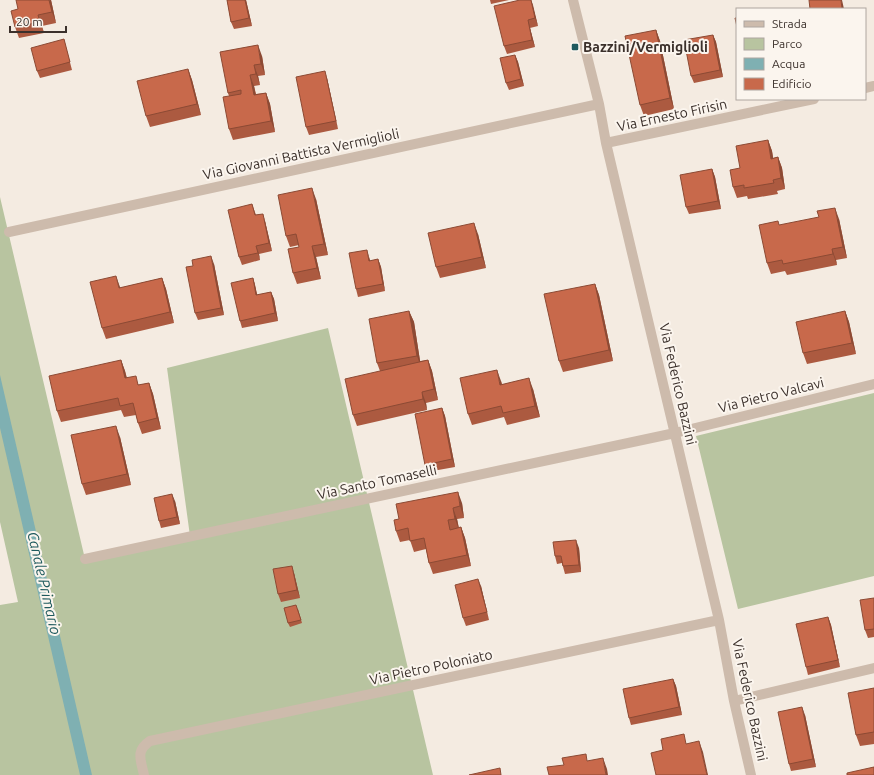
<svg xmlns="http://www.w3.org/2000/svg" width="874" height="775" font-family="Ubuntu,sans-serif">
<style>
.green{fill:#b8c4a0}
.water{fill:#7fb0b2}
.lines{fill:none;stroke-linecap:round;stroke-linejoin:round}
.minor{stroke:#cdbbac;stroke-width:10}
.wall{fill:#ac5a40}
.shaded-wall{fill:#8c4a34}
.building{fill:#c8694b;stroke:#8c4a34}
.poi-dot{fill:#1f5a5e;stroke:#fbf5ee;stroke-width:1.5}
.labels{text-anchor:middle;stroke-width:4;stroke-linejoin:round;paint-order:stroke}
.poi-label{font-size:14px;font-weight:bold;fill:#3b302b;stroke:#fbf5ee;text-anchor:start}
.street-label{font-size:14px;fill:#3b302b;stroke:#fbf5ee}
.water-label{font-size:15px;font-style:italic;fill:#1f5a5e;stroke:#fbf5ee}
</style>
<rect width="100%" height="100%" fill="#f4ebe1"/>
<!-- green -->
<path class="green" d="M0 197 85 559 190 536 167 368 328 328 433 775H0V605L18 602 0 522Z
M874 393V576L738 609 696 436Z"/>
<!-- water -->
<path class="water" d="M0 375 92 775H80L0 428Z"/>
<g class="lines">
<!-- minor -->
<path class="minor" d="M573 0 599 104 606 143 719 620 734 701 751 775
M865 88 874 86
M606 143 814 99
M9 232 599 104
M85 559 675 433 874 384
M734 701 874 668
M144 775C141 760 135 751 150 741L719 620"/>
</g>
<!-- wall -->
<path class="wall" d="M51 0 56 23 42 26 44 33 19 38 15 27Z
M227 0H246L252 26 234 29 231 22Z
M490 0H509L491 4Z
M531 0 538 26 530 28 535 47 507 54 504 46Z
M656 30 660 41 674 109 644 116 640 105Z
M713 35 716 42 723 77 694 83 691 76Z
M64 39 66 47 72 70 40 78 37 71Z
M515 55 518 62 524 86 509 90 506 83Z
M262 56 265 75 258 76 260 85 254 86 256 94 266 93 270 104 275 132 233 140 229 129V96L228 93Z
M188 69 192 80 201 115 150 127 146 116Z
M327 78 338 129 309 135 306 127Z
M768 140 772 151 773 158 778 157 782 168 785 189 777 191 778 194 748 199 747 196 737 198 733 187 740 168Z
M712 169 715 177 721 209 689 214 686 207Z
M316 199 328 255 316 257 321 279 297 284 293 273 299 247V245L290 247 286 236Z
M252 204 256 215 265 221 272 251 259 254 260 260 242 265 239 257Z
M839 219 847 258 836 260 837 265 787 275 785 271 771 274 767 263 780 225Z
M478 234 486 268 440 278 436 267Z
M369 257 370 261 378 259 381 267 385 291 358 297 356 289Z
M214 264 224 315 198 320 195 313Z
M162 278 166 289 174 323 106 339 102 328 120 288Z
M253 278 255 285 257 295 271 292 274 299 278 321 242 328 240 321Z
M595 284 599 295 613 361 563 372 559 361Z
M409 311 414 322 420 361 428 360 432 371 438 400 426 403 427 410 357 426 353 415 380 371 377 363Z
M845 311 849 322 856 354 807 364 803 353Z
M121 360 125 371 127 378 139 385 149 383 153 394 161 429 142 434 138 423 136 415 124 417 121 410 61 422 57 411Z
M501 381 502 384 533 389 540 417 507 425 504 417 472 425 468 414Z
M442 408 445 416 455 467 427 472 425 465Z
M120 437 131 485 86 495 82 484Z
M175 501 180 524 161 528 159 521Z
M462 503 464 518 457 519 459 528 461 527 465 538 471 566 433 574 429 563 426 549 414 552 410 540 400 542 396 531Z
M579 548 581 572 565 574 562 563 557 564 555 556Z
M294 573 300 598 281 602 278 594Z
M481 586 489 620 466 626 463 618Z
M874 598V637L868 638 865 630Z
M298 609 302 623 290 627 288 623Z
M828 617 831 625 840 667 808 675 806 667Z
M673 679 676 686 682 715 631 725 629 718Z
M874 688V744L860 746 856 735Z
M805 715 816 767 791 771 789 764Z"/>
<!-- shaded-wall -->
<path class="shaded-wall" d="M49 0H51L56 23 52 12Z
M245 0H246L252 26 249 18Z
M531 0 533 5 538 26 535 18Z
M841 0H842L844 9H842Z
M38 15 42 26 44 33 40 22Z
M528 20 530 28 535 47 532 40Z
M656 30 660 41 674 109 670 98Z
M713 35 716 42 723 77 720 70Z
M258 45 262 56 265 75 261 64Z
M515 55 518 62 524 86 521 79Z
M254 65 258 76 260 85 256 74Z
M188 69 192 80 201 115 197 104Z
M325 71 327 78 338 129 336 121Z
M250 75 254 86 258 106 254 95Z
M266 93 270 104 275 132 271 121Z
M768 140 772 151 775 170 771 159Z
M778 157 782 168 785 189 781 178Z
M712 169 715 177 721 209 718 201Z
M312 188 316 199 328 255 324 244Z
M835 208 839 219 847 258 843 247Z
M263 214 265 221 272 251 269 243Z
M474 223 478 234 486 268 482 257Z
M256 246 259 254 260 260Z
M312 246 316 257 321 279 317 268Z
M832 249 836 260 837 265 833 254Z
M367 250 369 257 372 268 369 261Z
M211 256 214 264 224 315 221 308Z
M378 259 381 267 385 291 383 284Z
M116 276 120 287 123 299 119 288Z
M162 278 166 289 174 323 170 312Z
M253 278 255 285 259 303 256 295Z
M595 284 599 295 613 361 609 350Z
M271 292 274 299 278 321 275 313Z
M409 311 414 322 421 367 417 356Z
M845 311 849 322 856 354 852 343Z
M121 360 125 371 129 389 125 378Z
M428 360 432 371 438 400 434 389Z
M497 370 501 381 504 396 500 385Z
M529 378 533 389 540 417 535 406Z
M149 383 153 394 161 429 157 418Z
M422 392 426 403 427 410 423 399Z
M442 408 445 416 455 467 452 459Z
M116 426 120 437 131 485 127 474Z
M458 492 462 503 464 518 460 506Z
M172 494 175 501 180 524 177 517Z
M453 508 457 519 459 530 455 519Z
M461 527 465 538 471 566 467 555Z
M576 540 579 548 581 572 579 565Z
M292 566 294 573 300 598 297 590Z
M478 579 481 586 489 620 487 612Z
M828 617 831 625 840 667 838 660Z
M673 679 676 686 682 715 679 707Z
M802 707 805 715 816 767 813 759Z
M699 741 703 752 708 775H707Z
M603 758 607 769 608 775H606Z"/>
<!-- building -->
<path class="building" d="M16 0H49L52 12 38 15 40 22 15 27 11 11 18 9Z
M227 0H245L249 18 231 22Z
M520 0H531L535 18 528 20 532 40 504 46 494 6Z
M809 0H841L842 9H810Z
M735 18H737V27Z
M656 30 670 98 640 105 625 36Z
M713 35 720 70 691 76 684 40Z
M64 39 70 62 37 71 31 48Z
M258 45 261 64 254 65 256 74 250 75 254 95 266 93 271 121 229 129 223 97 241 94V90L228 93 220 52Z
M515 55 521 79 506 83 500 58Z
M188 69 197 104 146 116 137 81Z
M325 71 336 121 306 127 296 77Z
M768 140 771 159 778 157 781 178 773 180 774 183 744 188V185L733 187 730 170 740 168 736 146Z
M712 169 718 201 686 207 680 175Z
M312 188 324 244 312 246 317 268 293 273 288 249 299 247 296 234 286 236 278 195Z
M252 204 255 215 263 214 269 243 256 246 258 253 239 257 228 210Z
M835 208 843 247 832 249 833 254 783 264 782 260 767 263 759 225 778 221 779 225 819 217 817 211Z
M474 223 482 257 436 267 428 233Z
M367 250 369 261 378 259 383 284 356 289 349 253Z
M211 256 221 308 195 313 186 267 193 266 192 260Z
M116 276 119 288 162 278 170 312 102 328 90 282Z
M253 278 256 295 271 292 275 313 240 321 231 283Z
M595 284 609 350 559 361 544 294Z
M409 311 417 356 377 363 369 319Z
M845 311 852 343 803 353 796 322Z
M121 360 125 378 136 376 138 385 149 383 157 418 138 423 133 403 120 406 118 398 57 411 49 376Z
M428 360 434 389 422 392 423 399 353 415 345 379Z
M497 370 500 385 529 378 535 406 503 413 501 406 468 414 460 378Z
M442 408 452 459 425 465 415 414Z
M116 426 127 474 82 484 71 435Z
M458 492 460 506 453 508 455 519 448 520 450 530 461 527 467 555 429 563 424 538 410 541 408 528 396 531 394 520 399 519 396 504Z
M172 494 177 517 159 521 154 498Z
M576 540 579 565 563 566 561 556H555L553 542Z
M292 566 297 590 278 594 273 569Z
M478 579 487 612 463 618 455 585Z
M874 598V629L865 630 860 600Z
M296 605 301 620 288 623 284 608Z
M828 617 838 660 806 667 796 624Z
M673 679 679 707 629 718 623 689Z
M874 688V732L856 735 848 693Z
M802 707 813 759 789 764 778 712Z
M684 734 686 744 699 741 707 775H656L651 753 663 750 661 739Z
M586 754 587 761 603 758 606 775H549L547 767 564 765 562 758Z
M874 767V775H847V773Z
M500 768 501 775H469Z"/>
<!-- markers -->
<rect class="poi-dot" x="571" y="43" width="8" height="8" rx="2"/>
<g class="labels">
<!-- poi labels -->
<g class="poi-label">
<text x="583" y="52">Bazzini/Vermiglioli</text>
</g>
<!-- street labels -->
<g class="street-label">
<text transform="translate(672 115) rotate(-12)" y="5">Via Ernesto Firisin</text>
<text transform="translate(301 154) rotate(-12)" y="5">Via Giovanni Battista Vermiglioli</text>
<text transform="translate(678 384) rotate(77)" y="5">Via Federico Bazzini</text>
<text transform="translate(771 395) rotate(-14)" y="5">Via Pietro Valcavi</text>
<text transform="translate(377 482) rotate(-12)" y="5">Via Santo Tomaselli</text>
<text transform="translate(431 667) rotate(-12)" y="5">Via Pietro Poloniato</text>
<text transform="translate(750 700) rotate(78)" y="5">Via Federico Bazzini</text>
</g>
<!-- water labels -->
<g class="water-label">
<text transform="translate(44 583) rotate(77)" y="5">Canale Primario</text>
</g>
</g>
<!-- legend -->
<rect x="736" y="8" width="130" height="92" fill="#fbf5ee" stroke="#aea6a0"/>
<rect x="744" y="21" width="20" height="6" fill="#cdbbac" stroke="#aea6a0"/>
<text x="772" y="28" font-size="12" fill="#3b302b">Strada</text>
<rect x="744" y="38" width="20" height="12" fill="#b8c4a0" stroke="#aea6a0"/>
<text x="772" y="48" font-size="12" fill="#3b302b">Parco</text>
<rect x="744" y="58" width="20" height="12" fill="#7fb0b2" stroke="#aea6a0"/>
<text x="772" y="68" font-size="12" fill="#3b302b">Acqua</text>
<rect x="744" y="78" width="20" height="12" fill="#c8694b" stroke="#aea6a0"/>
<text x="772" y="88" font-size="12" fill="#3b302b">Edificio</text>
<!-- scale -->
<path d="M10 26v6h56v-6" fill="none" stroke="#3b302b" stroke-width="2"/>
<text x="16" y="26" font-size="12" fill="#3b302b" stroke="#fbf5ee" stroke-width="3" paint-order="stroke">20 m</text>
</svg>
